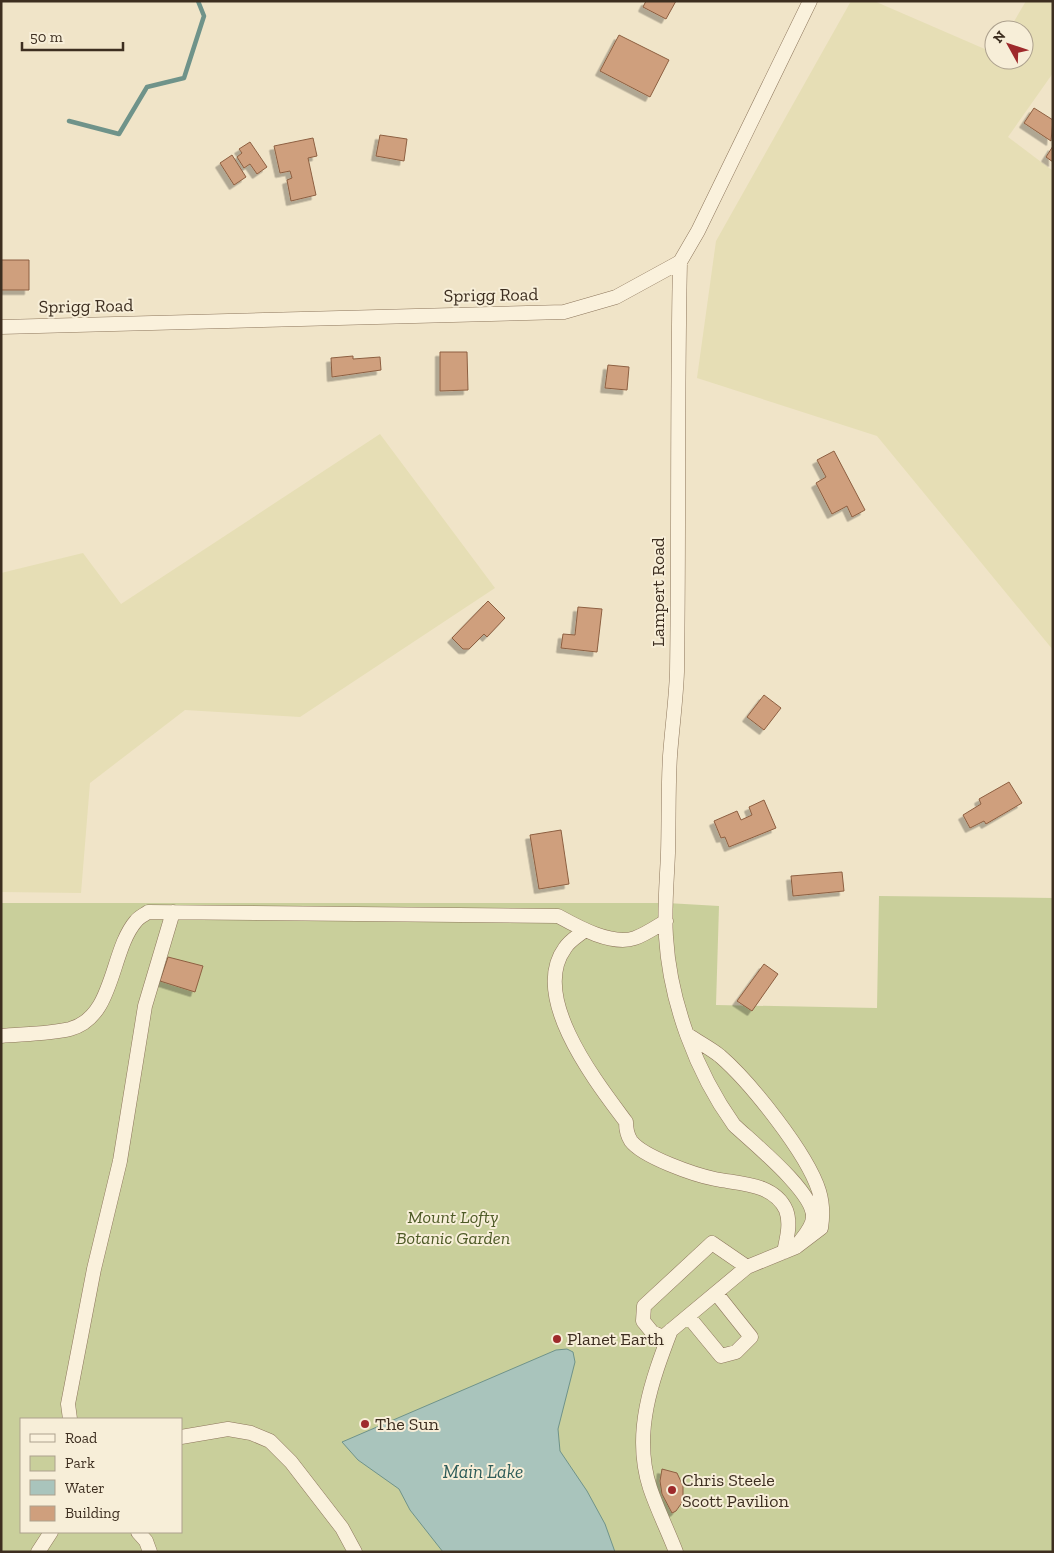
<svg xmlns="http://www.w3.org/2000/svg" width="1054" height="1553" font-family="'Zilla Slab',serif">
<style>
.farmland{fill:#e6deb5}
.green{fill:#c9cf9b;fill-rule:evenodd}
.water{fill:#a9c4bc;stroke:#6f938a}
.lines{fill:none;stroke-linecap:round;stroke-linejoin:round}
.stream{stroke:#6f938a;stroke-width:4.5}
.building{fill:#cf9f7d;stroke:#8d5f41;filter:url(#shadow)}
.minor-casing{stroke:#8d765c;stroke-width:15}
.minor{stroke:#faf1dc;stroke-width:14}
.poi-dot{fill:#9e2a2b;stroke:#f7eed8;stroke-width:2}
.labels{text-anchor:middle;stroke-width:4;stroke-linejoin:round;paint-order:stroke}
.street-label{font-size:18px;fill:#3d2e20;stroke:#f7eed8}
.park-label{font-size:18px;font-style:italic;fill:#4d5a26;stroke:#f7eed8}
.poi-label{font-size:18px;fill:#3d2e20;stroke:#f7eed8;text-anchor:start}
.water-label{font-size:19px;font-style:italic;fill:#2f5d5a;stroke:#f7eed8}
</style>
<defs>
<filter id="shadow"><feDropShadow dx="-4.5" dy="4.5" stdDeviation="0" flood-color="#0004"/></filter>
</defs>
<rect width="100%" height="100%" fill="#f0e4c8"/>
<!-- farmland -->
<path class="farmland" d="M851 1H874L994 53V60H1024V30H1009L1026 1H1053V73L1008 137 1053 171V650L877 436 697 378 716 241Z
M380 434 495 588 300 717 185 710 90 783 81 893 1 892V573L83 553 121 604Z"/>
<!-- green -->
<path class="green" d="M879 896 1053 898V1552H1V903H667L719 906 716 1005 877 1008ZM21 1419H181V1532H21Z"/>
<!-- water -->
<path class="water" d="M567 1349 573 1352 575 1362 558 1429 560 1451 587 1491 605 1524 615 1552H443L410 1510 399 1489 358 1460 342 1442 556 1350Z"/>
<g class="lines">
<!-- stream -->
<path class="stream" d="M69 121 119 134 147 87 184 78 204 16 198 1"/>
</g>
<!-- building -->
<path class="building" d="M646 1H676L666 19 643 7Z
M619 35 669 60 650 97 600 71Z
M1034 108 1053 120 1051 141 1024 123Z
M380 135 407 139 404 161 376 156Z
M313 138 317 156 308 158 316 195 291 201 287 180 292 178 290 171 280 173 274 146Z
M250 142 267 167 257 174 250 164 244 168 237 157 242 153 239 149Z
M1053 146V162L1046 157Z
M232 155 246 177 234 185 220 163Z
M1 260H29V290H1Z
M440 352H467L468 390 440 391Z
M353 356V359L380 357 381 370 332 377 331 358Z
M608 365 629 367 627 390 605 388Z
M834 451 865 510 852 517 847 506 832 514 816 483 826 477 817 460Z
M488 601 505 618 487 637 484 634 469 649H463L452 638Z
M578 607 602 609 597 652 561 648 563 634 575 635Z
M764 695 781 708 764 730 747 717Z
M1009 782 1022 803 986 824 984 821 970 828 963 815 981 804 979 799Z
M764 800 776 828 729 847 725 837 721 838 714 821 737 811 741 820 752 815 749 807Z
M561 830 569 884 539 889 530 835Z
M842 872 844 891 793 896 791 876Z
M168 957 203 966 195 992 160 981Z
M764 964 778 974 752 1011 737 1001Z
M662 1469 677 1473 683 1486V1501L676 1511 672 1513 662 1494 660 1481Z"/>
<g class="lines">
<defs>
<path id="minor" d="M680 262C677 399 679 536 677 672 676 700 672 728 670 756 668 788 669 821 668 853 667 880 664 909 666 937 670 1002 696 1072 734 1125 753 1143 814 1192 813 1217 813 1228 802 1238 796 1247
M1 327 564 312 616 297 680 262 698 231 810 1
M585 930C578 936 569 941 565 948 529 997 597 1083 626 1122 626 1129 627 1135 631 1141 643 1157 695 1175 715 1179 739 1184 774 1183 786 1210 791 1223 787 1238 784 1252
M688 1035C698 1042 710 1048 720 1056 750 1082 807 1153 819 1191 823 1204 823 1215 821 1228L796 1247 747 1267 663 1337 652 1332 643 1321 644 1306 712 1243 747 1267
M1 1036C23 1034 49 1034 70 1029 115 1017 110 951 136 921 139 917 144 915 148 912L558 916C578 927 612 946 635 938 646 934 656 927 666 921
M688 1316 721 1356 736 1352 751 1337 716 1293
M671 1330C652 1380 632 1433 650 1488 657 1509 668 1531 676 1552
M70 1419 68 1404 94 1269 120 1161 145 1006 173 912
M181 1437 228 1429 251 1433 270 1441 291 1462 342 1528 355 1552
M138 1532 146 1541 150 1552
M38 1552 51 1532"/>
</defs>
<!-- minor casing -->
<use href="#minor" class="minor-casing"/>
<!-- minor -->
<use href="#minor" class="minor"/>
</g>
<!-- markers -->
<g class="poi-dot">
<circle cx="557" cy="1339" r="5"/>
<circle cx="365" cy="1424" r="5"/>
<circle cx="672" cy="1490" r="5"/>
</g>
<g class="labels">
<!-- street labels -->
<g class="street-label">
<text transform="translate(491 295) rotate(-1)" y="6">Sprigg Road</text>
<text transform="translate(86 306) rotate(-1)" y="6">Sprigg Road</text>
<text transform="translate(658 592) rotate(-90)" y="6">Lampert Road</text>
</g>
<!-- park labels -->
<g class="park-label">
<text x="453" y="1223">Mount Lofty<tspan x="453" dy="21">Botanic Garden</tspan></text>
</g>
<!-- poi labels -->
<g class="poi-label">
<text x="567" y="1345">Planet Earth</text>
<text x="375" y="1430">The Sun</text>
<text x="682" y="1486">Chris Steele<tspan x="682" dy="21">Scott Pavilion</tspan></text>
</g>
<!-- water labels -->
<g class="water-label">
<text x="483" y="1478">Main Lake</text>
</g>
</g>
<!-- border -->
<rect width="1054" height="1553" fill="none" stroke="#3d2e20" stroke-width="5"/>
<!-- legend -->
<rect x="20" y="1418" width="162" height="115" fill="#f7eed8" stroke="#ada18e"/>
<rect x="30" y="1434" width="25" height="8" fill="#faf1dc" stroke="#ada18e"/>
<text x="65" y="1443" font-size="15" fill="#3d2e20">Road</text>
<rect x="30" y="1456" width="25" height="15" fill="#c9cf9b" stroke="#ada18e"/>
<text x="65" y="1468" font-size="15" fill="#3d2e20">Park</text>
<rect x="30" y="1480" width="25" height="15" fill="#a9c4bc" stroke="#ada18e"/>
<text x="65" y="1493" font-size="15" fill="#3d2e20">Water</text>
<rect x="30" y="1506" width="25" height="15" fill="#cf9f7d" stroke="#ada18e"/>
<text x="65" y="1518" font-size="15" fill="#3d2e20">Building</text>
<!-- north arrow -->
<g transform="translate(1009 45) rotate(310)"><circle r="24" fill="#f7eed8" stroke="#ada18e"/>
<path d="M0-4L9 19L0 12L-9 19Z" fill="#9e2a2b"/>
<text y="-8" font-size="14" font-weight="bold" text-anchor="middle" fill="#3d2e20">N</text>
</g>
<!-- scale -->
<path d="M22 42v8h101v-8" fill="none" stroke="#3d2e20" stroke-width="2.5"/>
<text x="30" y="42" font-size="15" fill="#3d2e20" stroke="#f7eed8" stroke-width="4" paint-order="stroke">50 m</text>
</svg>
